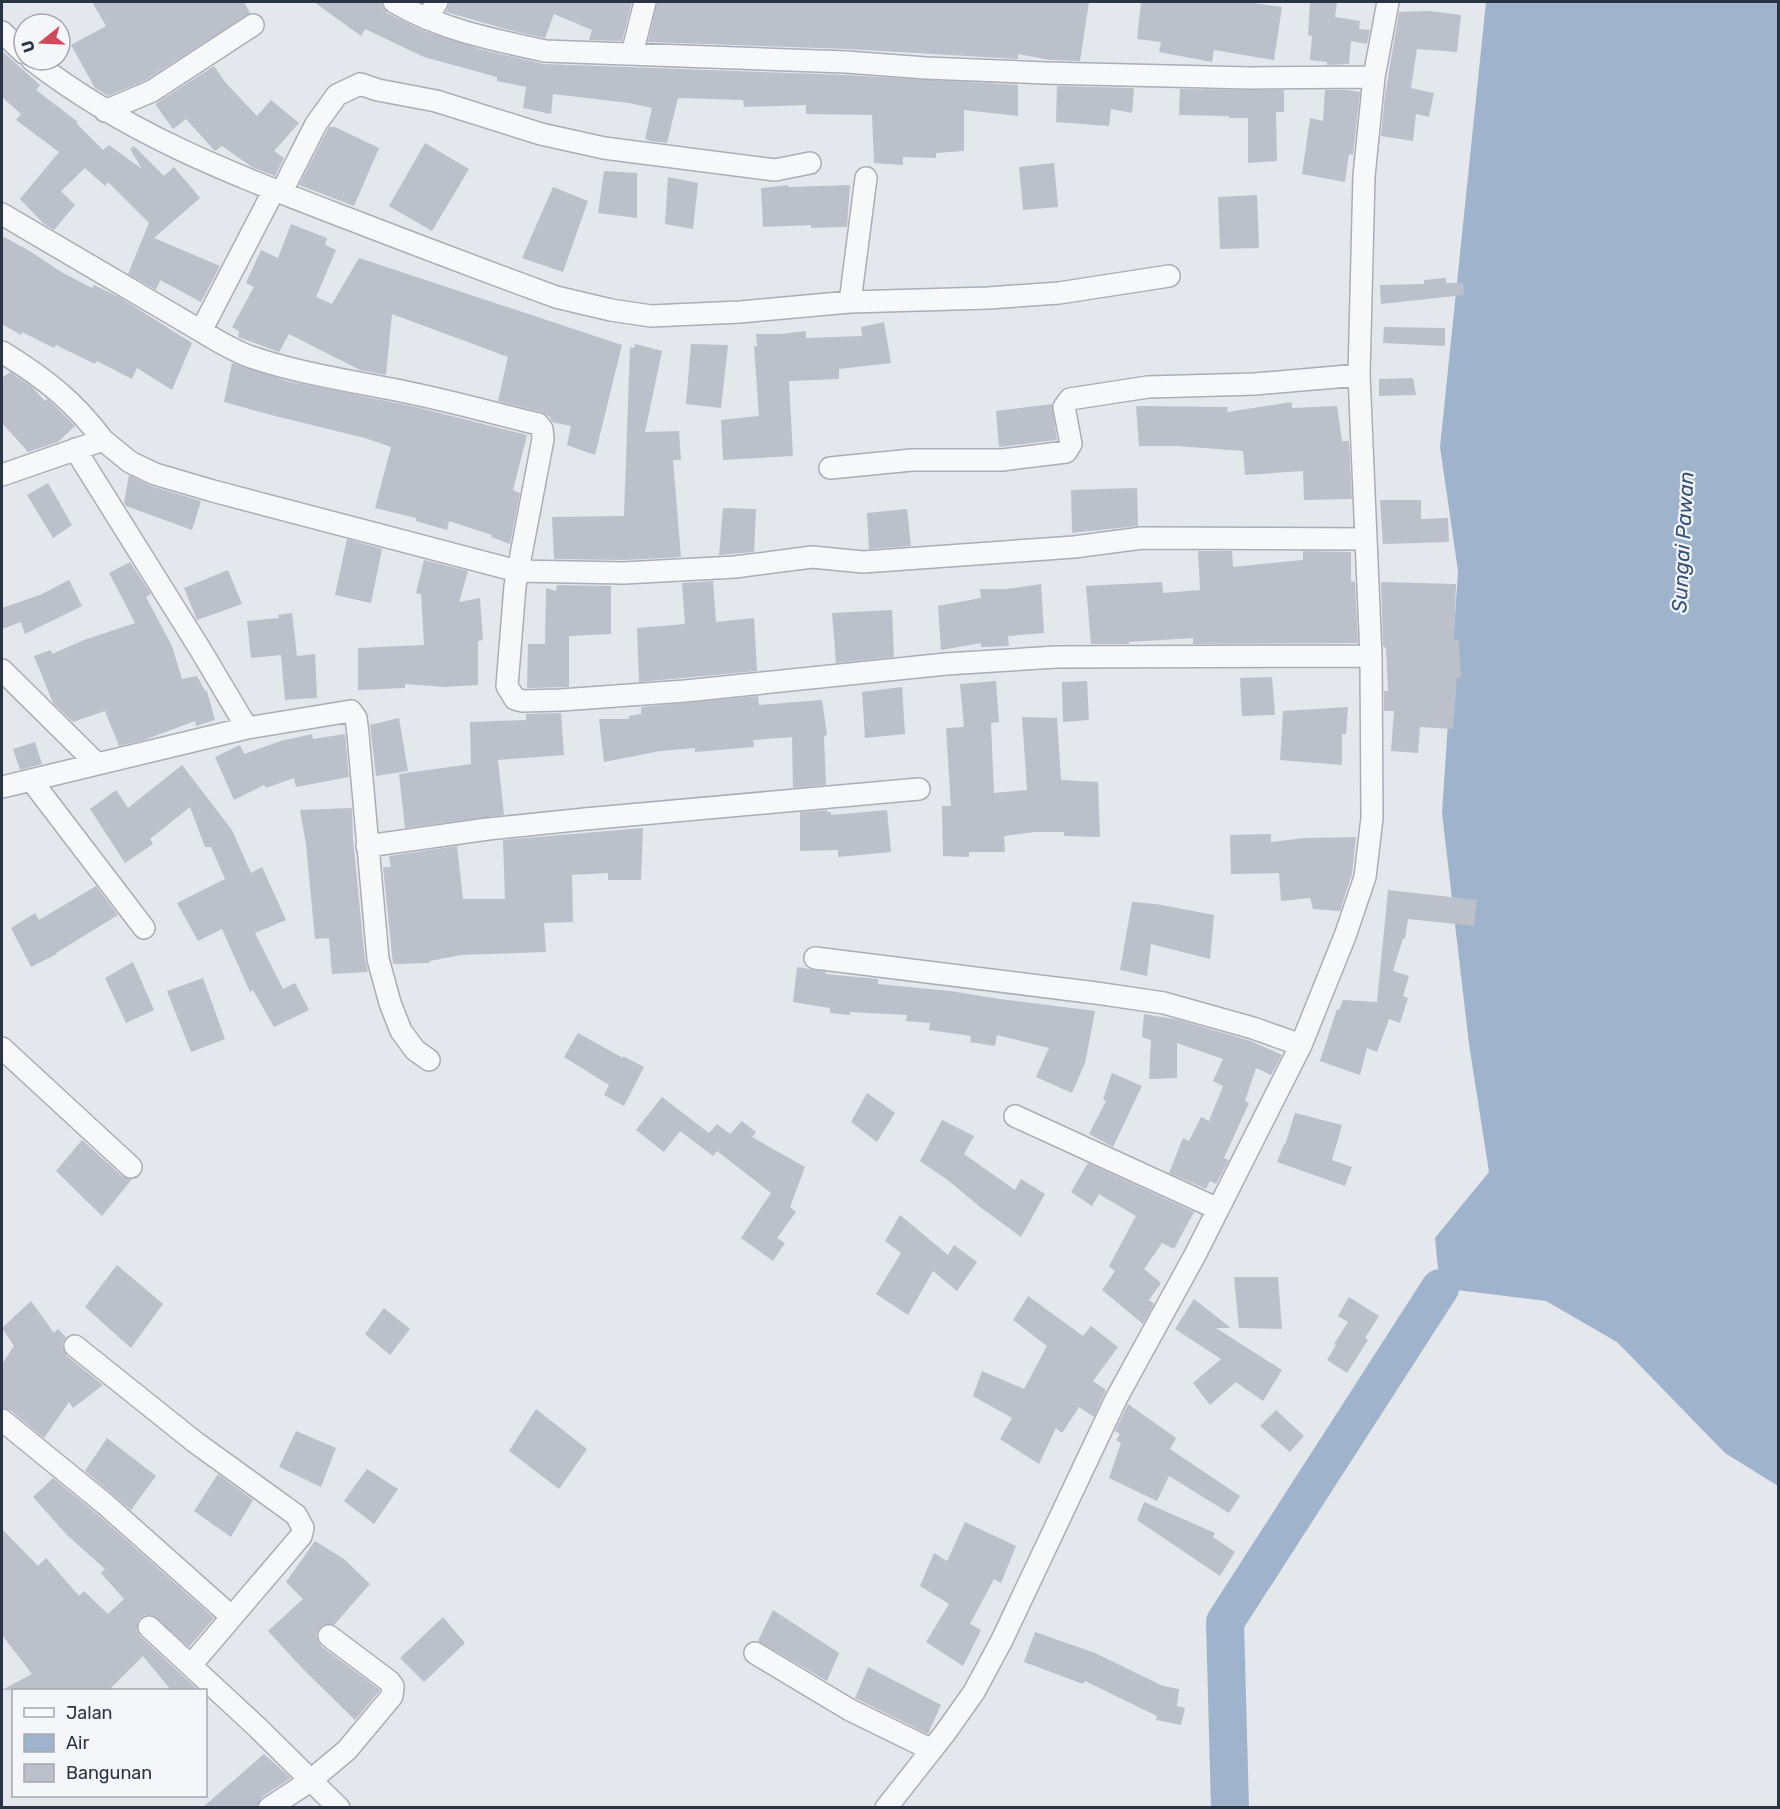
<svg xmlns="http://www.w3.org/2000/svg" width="1780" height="1809" font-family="Rubik,sans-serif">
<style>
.water{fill:#9fb4cc}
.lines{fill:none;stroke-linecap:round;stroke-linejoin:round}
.river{stroke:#9fb4cc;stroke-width:38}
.building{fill:#bbc0ca}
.minor-casing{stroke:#a9aeb7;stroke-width:24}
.minor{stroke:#f7f8fa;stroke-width:21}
.labels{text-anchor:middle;stroke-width:4.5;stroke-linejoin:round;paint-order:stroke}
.water-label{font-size:21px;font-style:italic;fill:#34527a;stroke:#f4f6f9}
</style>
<rect width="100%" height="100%" fill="#e4e7ec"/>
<!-- water -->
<path class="water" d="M1486 2H1778V1486L1725 1453 1617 1342 1546 1301 1440 1288 1435 1238 1489 1172 1469 1044 1442 813 1458 571 1440 447Z"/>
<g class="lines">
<!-- river -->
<path class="river" d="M1230 1808 1225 1622 1440 1288"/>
</g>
<!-- building -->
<path class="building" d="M92 2H244L250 13 146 80 108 96 95 88 71 45 106 26Z
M314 2H381L383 8 387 13 421 30 483 50 544 64 845 75 1018 85V116L964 110V151L936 153V158L903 157V165L874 163 872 115 806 114V105L744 107 743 100 678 98 667 143 651 141 645 139 652 108 629 103 553 94 551 114 523 108 526 87 497 81V77L424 57 365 29 361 36Z
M450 2H632L622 41 589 40 592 30 554 14 545 38 509 30 446 12Z
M657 2H1089L1080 61 1050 60 1018 54V59L847 49 648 42Z
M1141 2H1246L1282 7 1274 60 1214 50 1212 62 1159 52 1161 42 1137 39Z
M1310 2H1337L1335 17 1360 21 1359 29 1370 30 1367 44 1351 41 1349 64 1327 65V62L1310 60 1312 36 1308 35Z
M1430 11 1461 15 1457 52 1417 49 1411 88 1434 93 1429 117 1416 114 1413 141 1381 136 1385 95 1399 12Z
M2 51 40 85 36 90 78 122 76 123 103 150 109 145 142 169 130 149 134 146 164 176 174 167 200 198 154 238 220 266 201 302 160 280 156 290 128 274 149 223 108 182 105 186 85 168 61 191 75 205 54 230 43 223 20 199 59 152 16 120 21 114 2 97Z
M214 66 225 82 257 116 271 100 299 123 274 151 284 158 275 176 252 167 222 146 215 151 186 119 173 129 155 104Z
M1057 86 1134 88 1132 113 1111 109 1109 126 1056 122Z
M1180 89 1284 90V112H1276L1277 161 1248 163V118H1229V116L1179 115Z
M1325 90H1347L1360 92 1353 155 1349 154 1345 182 1302 174 1310 118 1323 121Z
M329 127H335L379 148 354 206 299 185Z
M425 143 469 169 432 231 389 206Z
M1054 163 1058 207 1023 210 1019 167Z
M604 171 637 173V218L598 213Z
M668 177 698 183 693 229 665 224Z
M788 185 789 187 850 185 847 227 811 228V225L763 227 761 188Z
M553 187 588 201 563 272 522 258Z
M1257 195 1259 248 1220 249 1218 197Z
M291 224 327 238 325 245 336 250 316 297 332 304 359 258 622 345 595 455 567 445 571 426 552 422 550 417 541 412 498 401 508 357 392 314 386 375 360 370 289 334 279 352 238 337 239 331 232 327 254 287 246 283 261 250 278 258Z
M2 236 28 250 63 273 92 288 94 285 119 297 192 343 172 390 137 368 132 379 97 361 95 364 56 345 54 348 22 332 21 335 2 324Z
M1446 278V283H1463L1464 295 1381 304 1380 285 1424 284V280Z
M884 322 891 363 839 369V379L789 381 793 456 723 460 721 420 759 416 754 346H757L756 334H781L806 331V338L862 336 861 327Z
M1384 327 1445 328V346L1383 343Z
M635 344 662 351 645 432 679 431 681 460H673L681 557 624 560 554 559 552 517 624 516 630 347 634 348Z
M691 344 728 345 721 408 686 404Z
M232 363 287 381 416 407 527 435 513 490 520 493 510 544 491 537 492 535 449 521 447 530 416 521V518L375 508 391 447 365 438 275 416 224 402Z
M10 372 32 387 45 401 47 399 49 400 75 426 58 442 28 452 2 423V378Z
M1413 378 1416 395 1379 396V379Z
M1292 402V408L1337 406 1342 441H1349L1352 499 1304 500 1303 471 1245 475 1243 451 1177 446H1139L1136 406 1228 407 1227 412Z
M1052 404 1057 440 999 447 996 411Z
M129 475 151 486 201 501 192 530 126 506 124 503Z
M48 483 72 525 53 538 27 495Z
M1137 488 1138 526 1072 533 1071 490Z
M1380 500H1421V519L1448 518 1449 542 1383 544Z
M723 508 756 509 754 552 719 555Z
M907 509 911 546 869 549 867 513Z
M347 539 382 549 371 603 335 595Z
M1198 551H1232L1233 567 1303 560V551L1351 552V581L1355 582 1358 643 1193 644V638L1129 642V644H1091L1086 586 1162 582 1163 593 1200 590Z
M424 560 468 571 459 602 480 598 483 640 478 641V685L445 687 405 684V688L358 690V648L424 645 421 594 416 593Z
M130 562 151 594 146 597 172 646 182 679 197 676 205 691H207L215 720 196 726 195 721 144 740 119 746 105 711 73 722 53 703 34 656 51 650 52 654 84 640 135 623 109 573Z
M228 570 242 604 197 620 184 588Z
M69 580 82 606 25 634 21 622 2 629V608L40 595Z
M713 581 716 622 754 618 757 671 639 682 637 628 685 624 682 583Z
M1381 582 1456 584 1454 640H1459L1461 678H1457L1453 729 1420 727 1418 753 1391 751 1394 711H1384V691H1388L1386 649 1383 645Z
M1041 584 1044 633 1008 636 1009 646 981 647V643L941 650 938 606 981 598 980 589H1007Z
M557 585 611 586V634L569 636V687L527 688 528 644H545L546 588 556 591Z
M892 610 894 657 836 663 832 613Z
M292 613 297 656 315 654 317 698 285 700 281 655 251 658 247 621 279 618 278 615Z
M1272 677 1275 715 1242 716 1240 678Z
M996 681 999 722 991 723 994 793 1027 790 1022 717 1057 718 1061 780 1098 782 1100 837 1064 836V832H1035L1004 836 1005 852H969V857L943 856 942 806H951L946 728 964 727 960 684Z
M1087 681 1089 720 1063 722 1062 682Z
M902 687 905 734 865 738 862 692Z
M758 696 759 705 822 700 827 735 824 736 826 785 793 788 792 737 753 740 754 747 695 752V748L660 751 604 762 599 719H629V716L641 714V707Z
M1348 707 1346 734H1342V765L1280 760 1283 711Z
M561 713 564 755 498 760 504 815 405 828 399 774 471 764 470 722 526 720V714Z
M399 718 408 771 376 776 370 725Z
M312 734 313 739 345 734 349 777 296 787 294 778 266 788 264 785 234 800 215 757 240 745 244 754 281 741Z
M35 742 42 764 20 770 13 749Z
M182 765 232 830 251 873 262 867 286 920 255 933 283 989 295 983 309 1010 274 1027 253 990 250 992 222 929 198 941 177 903 225 879 211 847H205L190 807 150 839 153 844 125 863 90 809 116 790 128 808Z
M352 808 353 839 365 960 368 972 332 974 329 938 315 939 306 844 300 810Z
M827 810V812H831V815L887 810 891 852 838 857V850L800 851V812Z
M643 828 641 880H608V873L572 875 573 922 544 923 546 952 461 955 430 961V963L393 964 383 867H391L389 856 457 846 463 899H505L503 840Z
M1271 834V842L1305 838 1356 837 1352 874 1340 911 1313 909 1310 898 1281 901 1279 873 1231 874 1230 835Z
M96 886 118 915 56 953 57 954 31 967 11 928 35 913 39 920Z
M1388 890 1477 900 1474 926 1408 919 1405 939 1403 938 1393 971 1409 976 1403 996 1408 998 1400 1023 1389 1019 1377 1052 1367 1048 1360 1075 1320 1061 1337 1009 1339 1010 1343 1000 1377 1002Z
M1132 902 1156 904 1214 915 1210 959 1151 944 1147 976 1120 970Z
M133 962 154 1010 126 1023 105 978Z
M797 967 826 972 825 974 878 979V984L950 991 1000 999 1095 1011 1085 1063 1072 1093 1036 1077 1049 1048 997 1035 995 1046 970 1042 971 1036 929 1030 930 1023 906 1021 907 1015 850 1012V1015L830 1013V1008L793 1002Z
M203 978 225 1039 191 1052 167 991Z
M1144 1014 1179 1020 1251 1041 1282 1055 1271 1075 1256 1068 1245 1101 1249 1103 1224 1158 1229 1160 1216 1184 1210 1181 1206 1189 1169 1173 1183 1138 1189 1141 1201 1117 1209 1121 1223 1086 1213 1081 1223 1059 1177 1043V1078L1149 1079 1151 1040 1142 1037Z
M578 1033 623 1058V1056L644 1067 624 1106 604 1095 609 1085 564 1057Z
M1112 1073 1142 1086 1113 1147 1089 1134 1106 1101 1103 1099Z
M867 1093 895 1113 877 1142 851 1122Z
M662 1097 709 1133 717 1124 730 1134 742 1121 756 1132 752 1137 805 1167 790 1207 796 1212 777 1238 785 1243 773 1261 741 1238 771 1193 717 1151 713 1156 680 1131 664 1152 636 1130Z
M1295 1113 1342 1125 1332 1160 1352 1167 1345 1186 1277 1162 1284 1144 1285 1145Z
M942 1120 974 1136 964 1154 1015 1190 1021 1179 1045 1194 1021 1237 980 1207 949 1181 920 1161Z
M82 1140 122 1176 132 1179 102 1216 56 1171Z
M1088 1163 1194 1212 1174 1249 1162 1243 1144 1269 1161 1283 1149 1300 1154 1304 1143 1324 1102 1290 1115 1271 1109 1266 1136 1216 1099 1194 1092 1206 1071 1192Z
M900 1215 948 1255 954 1245 977 1262 957 1291 933 1271 908 1315 876 1294 901 1253 885 1241Z
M117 1265 163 1304 131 1348 85 1307Z
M1234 1277H1278L1282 1329 1239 1328Z
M1028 1296 1083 1336 1091 1326 1118 1347 1093 1381 1106 1390 1094 1417 1079 1407 1062 1433 1056 1428 1039 1464 1000 1439 1012 1418 973 1396 982 1371 1024 1389 1047 1346 1013 1320Z
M1349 1297 1379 1316 1365 1338 1368 1340 1347 1373 1327 1360 1336 1345 1334 1344 1348 1322 1338 1316Z
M1194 1299 1231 1328H1216L1282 1370 1263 1401 1236 1382 1210 1405 1193 1383 1221 1359 1175 1329Z
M31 1301 54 1333 58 1329 66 1337 62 1345 67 1356 103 1385 73 1408 69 1402 44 1438 10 1410 2 1408V1364L14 1346 2 1328Z
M384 1308 410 1329 390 1355 365 1334Z
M1128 1404 1176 1438 1170 1449 1240 1496 1229 1513 1169 1476 1157 1501 1109 1478 1121 1443 1116 1440 1120 1434 1115 1431Z
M536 1409 587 1449 559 1489 509 1451Z
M1276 1410 1304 1436 1290 1452 1260 1426Z
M296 1431 336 1448 321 1487 279 1467Z
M107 1438 156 1476 131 1510 85 1471Z
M367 1469 398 1489 374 1524 344 1501Z
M218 1474 253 1500 231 1537 194 1511Z
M53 1478 97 1514 214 1618 189 1647 152 1615H145L139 1619 137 1625V1631L140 1636 198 1690H171L143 1656 109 1690H2L32 1674 2 1635V1529L38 1566 46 1558 79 1596 84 1591 108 1614 124 1599 101 1573 105 1569 67 1535 33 1497Z
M1144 1502 1215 1533 1213 1537 1235 1552 1220 1576 1137 1520Z
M965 1522 1016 1546 1001 1583 994 1579 970 1624 981 1630 963 1666 926 1642 949 1604 920 1586 934 1553 947 1561Z
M315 1541 344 1559 370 1584 334 1625H323L319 1629 316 1635 318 1642 321 1646 380 1690 355 1720 303 1669 268 1631 303 1599 286 1582Z
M773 1610 839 1653 827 1681 758 1641Z
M443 1617 465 1643 424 1682 400 1658Z
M1035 1632 1095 1653 1163 1686 1179 1689 1177 1706 1185 1708 1181 1725 1156 1720 1157 1716 1085 1681 1083 1684 1024 1662Z
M868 1667 941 1705 928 1734 855 1698Z
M264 1754 291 1778 262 1797 256 1808H202Z"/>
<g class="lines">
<defs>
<path id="minor" d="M394 2C439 29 494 40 545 51L846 62 926 68 1045 73 1250 78 1374 77
M427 19 437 2
M2 32 24 53
M632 54 645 2
M32 60C129 135 230 173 344 217 414 244 485 271 556 297L611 310 651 316 740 312 850 302 988 298 1059 293 1169 276
M105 111 152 91 253 25
M274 190 201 331C218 341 235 352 254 358 302 374 352 381 401 391 447 400 493 413 538 424L542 429 543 439 515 586 507 686 515 699 523 701 561 700 685 691 946 664 1056 657 1371 656
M281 193 316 124 337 95 360 84 378 90 436 101 541 134 604 148 775 170 810 163
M2 214 201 331
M850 302 866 178
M2 352C44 378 73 400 103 440L2 475
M103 440 130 462 155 474 213 491 517 571 624 573 735 567 812 557 863 562 1074 547 1142 538 1366 539
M75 449 200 649 247 728
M830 468 912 460H1002L1066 452 1071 444 1064 407 1070 399 1148 387 1255 384 1359 375
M2 670 96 763
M31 780 144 928
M2 787 247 728 351 711 356 718 358 734 378 959 390 1003 401 1031 415 1050 429 1060
M367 846 488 829 585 819 919 789
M815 958 1096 993 1164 1003 1253 1028 1301 1045
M2 1048 131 1167
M1015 1116 1218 1209
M75 1346 195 1442 296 1515 303 1528 301 1536 191 1665
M2 1420 105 1504 232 1617
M149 1627 257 1727 339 1808
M755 1653 850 1710 932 1750
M269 1808 310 1781 347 1750 392 1696 393 1686 389 1681 329 1636
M886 1808 945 1733 974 1692 1002 1640 1116 1399 1195 1255 1301 1045 1345 936 1365 877 1372 818 1371 656 1359 375 1364 176 1374 77 1388 2"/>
</defs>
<!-- minor casing -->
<use href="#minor" class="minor-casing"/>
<!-- minor -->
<use href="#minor" class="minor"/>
</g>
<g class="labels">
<!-- water labels -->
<g class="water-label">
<text transform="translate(1683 542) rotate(-87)" y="7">Sungai Pawan</text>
</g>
</g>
<!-- border -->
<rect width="1780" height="1809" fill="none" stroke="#2b3445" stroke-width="6"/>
<!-- legend -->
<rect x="12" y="1689" width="195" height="108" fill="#f4f6f9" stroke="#a4a8b1" stroke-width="1.5"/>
<rect x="24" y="1708" width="30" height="9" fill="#f7f8fa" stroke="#a4a8b1" stroke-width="1.5"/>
<text x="66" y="1719" font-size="18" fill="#2b3445">Jalan</text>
<rect x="24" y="1734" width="30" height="18" fill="#9fb4cc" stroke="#a4a8b1" stroke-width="1.5"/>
<text x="66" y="1749" font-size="18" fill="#2b3445">Air</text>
<rect x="24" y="1764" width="30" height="18" fill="#bbc0ca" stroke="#a4a8b1" stroke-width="1.5"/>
<text x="66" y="1779" font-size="18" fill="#2b3445">Bangunan</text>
<!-- north arrow -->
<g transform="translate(42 42) rotate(252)"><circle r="28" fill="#f4f6f9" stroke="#a4a8b1" stroke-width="1.5"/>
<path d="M0-4.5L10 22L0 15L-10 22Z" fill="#d1495b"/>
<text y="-9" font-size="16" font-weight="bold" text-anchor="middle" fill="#2b3445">U</text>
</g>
</svg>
